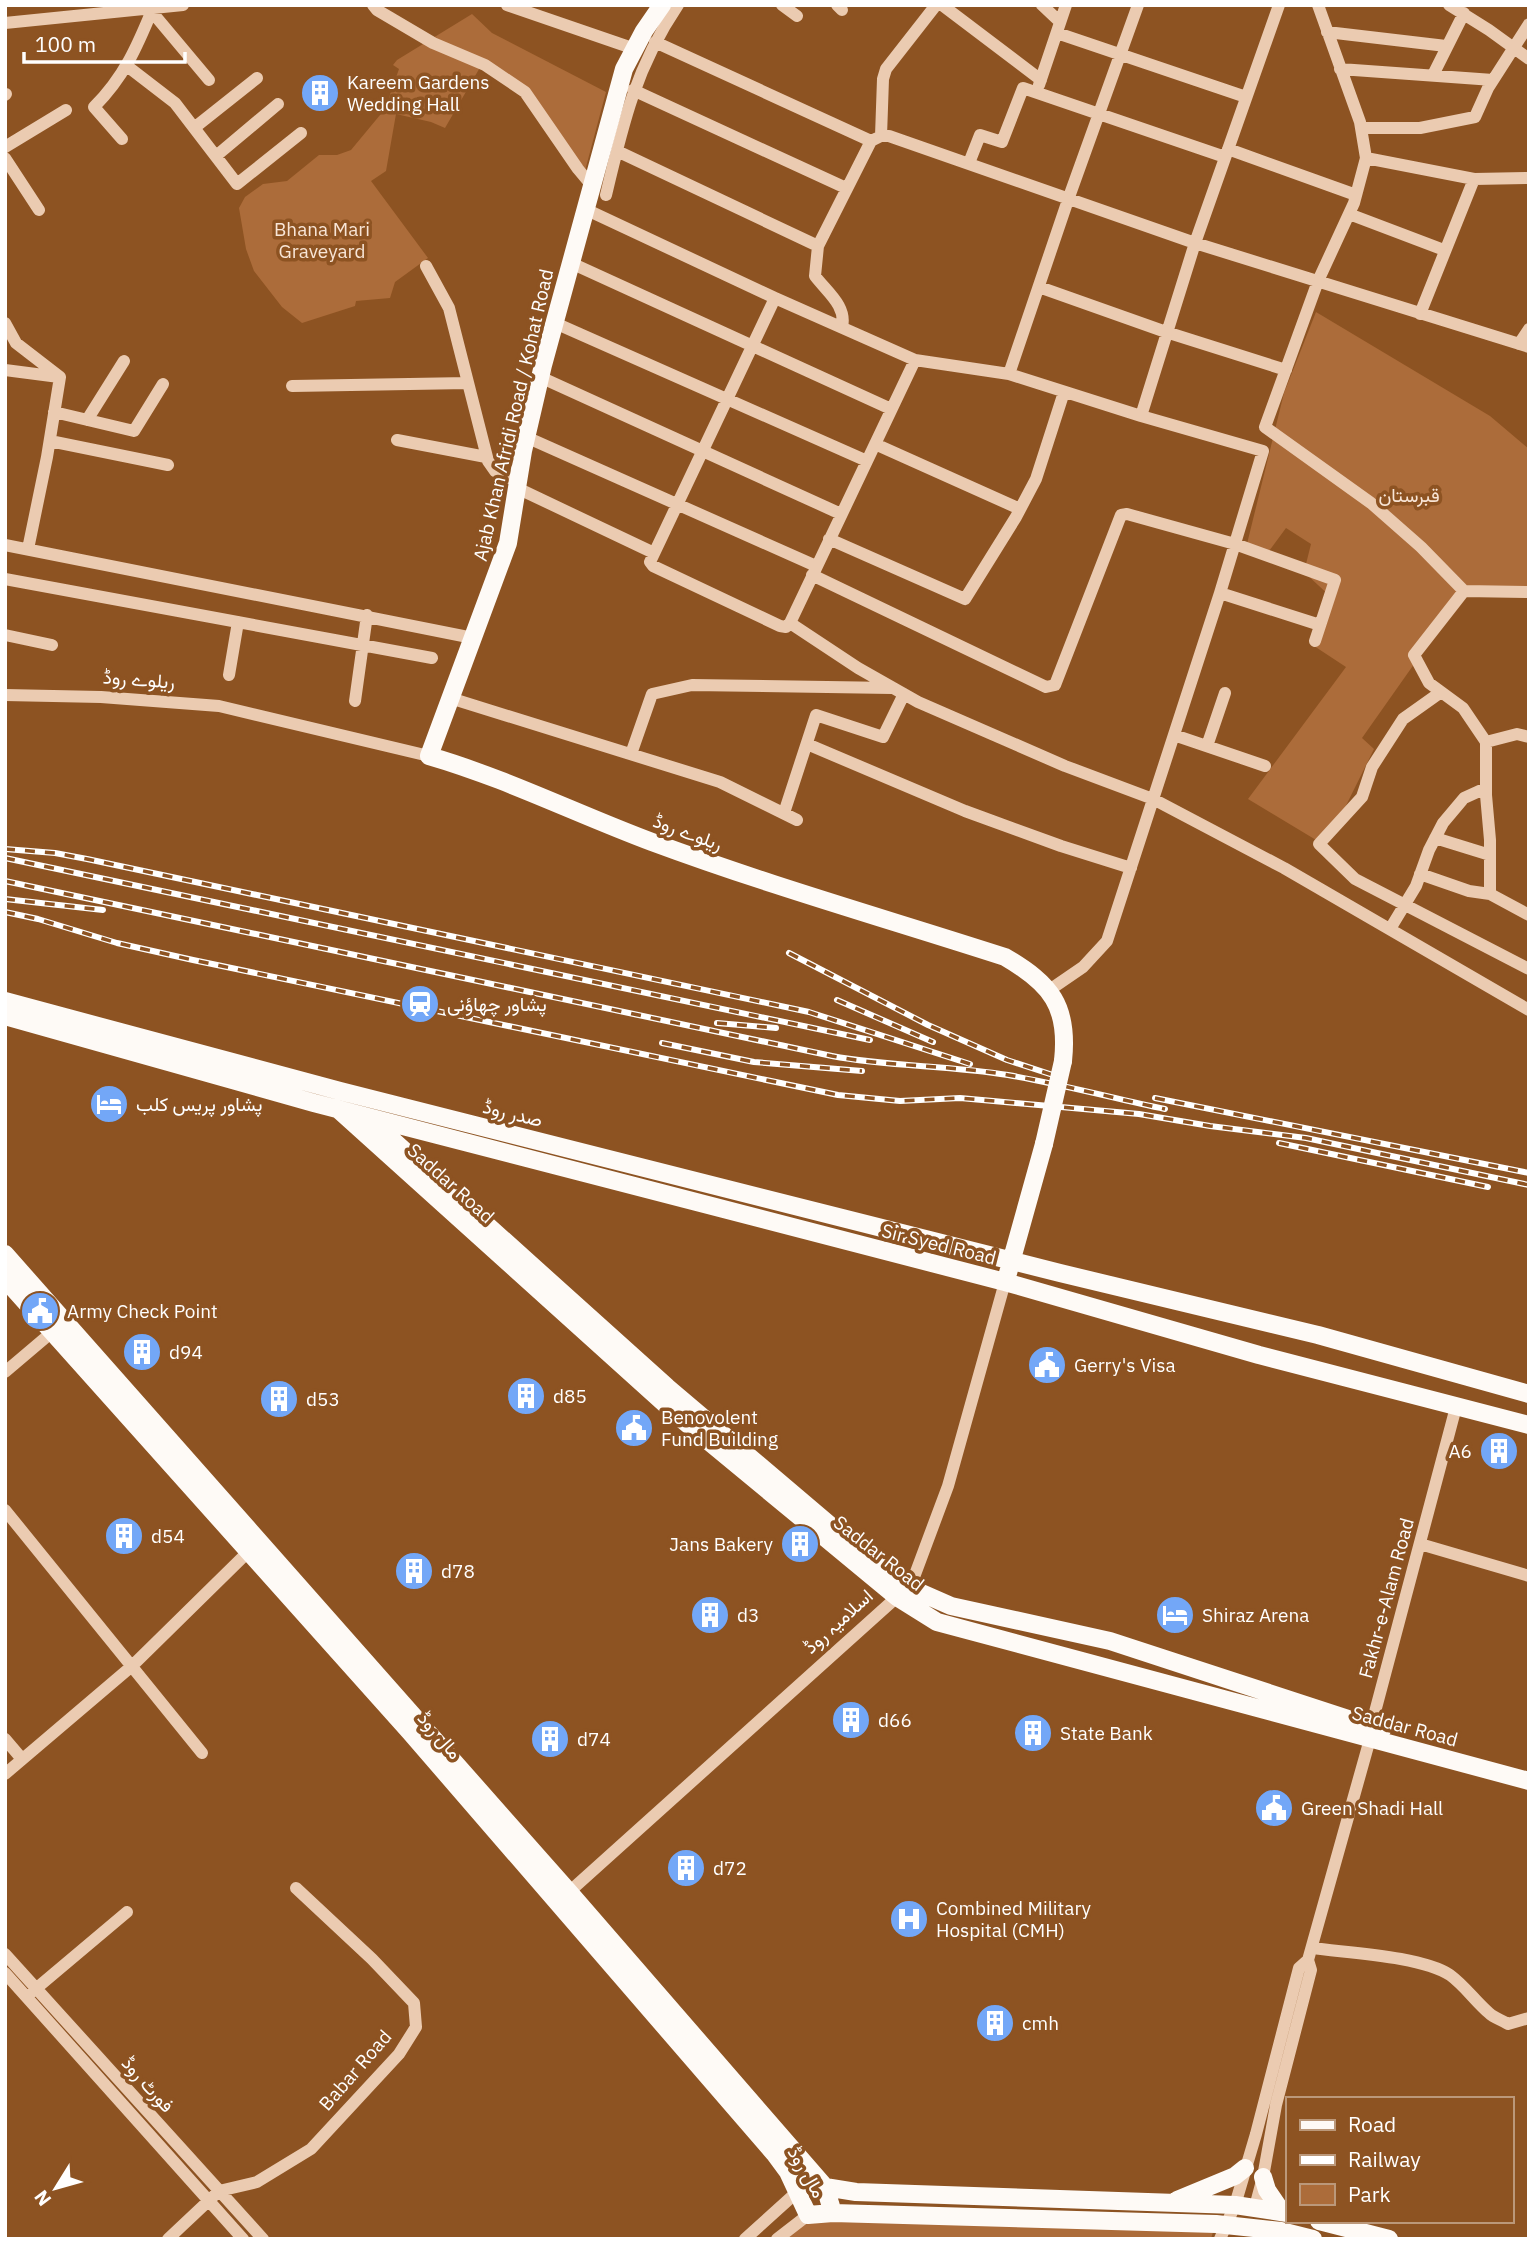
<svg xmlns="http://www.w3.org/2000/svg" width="1534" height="2244" font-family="'IBM Plex Sans',Vazirmatn,sans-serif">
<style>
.green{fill:#ac6c3a}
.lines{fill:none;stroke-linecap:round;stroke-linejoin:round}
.minor{stroke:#ebcbb1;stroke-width:12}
.major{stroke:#fefaf6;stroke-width:18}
.rail-casing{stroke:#fff;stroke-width:6}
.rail{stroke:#8d5322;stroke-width:3.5;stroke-dasharray:10;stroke-linecap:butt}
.major-bridge{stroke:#fefaf6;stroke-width:18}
.labels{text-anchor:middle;stroke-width:7;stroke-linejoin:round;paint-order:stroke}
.poi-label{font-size:19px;fill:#fff;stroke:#8d5322;text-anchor:start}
.park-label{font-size:19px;fill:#f8e5d6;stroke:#8d5322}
.street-label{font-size:19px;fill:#fff;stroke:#8d5322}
</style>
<rect width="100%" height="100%" fill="#8d5322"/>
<!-- green -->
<path class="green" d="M472 14 492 33 606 92 582 182 525 92 482 64 445 128 431 122 396 114 386 171 371 181 428 258 395 282 390 298 356 301 355 306 302 323 282 307 254 271 246 249 239 208 245 197 263 184 287 181 319 155H337L351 150 385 109 399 69 393 65 397 60Z
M1316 312 1490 416 1529 449V594L1467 589 1362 738 1374 749 1326 846 1248 799 1346 667 1311 644 1332 598 1304 572 1311 544 1286 528 1269 551 1246 548 1284 393Z
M808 2215 1215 2225 1211 2239H780Z"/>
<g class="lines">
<!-- minor -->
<path class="minor" d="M373 5 377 10 433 43 485 65 525 92 578 169 593 187
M507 5 635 49
M782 5 797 16
M837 5 842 10
M942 5 1041 80
M1042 5 1060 22
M1318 5 1360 122 1366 158 1354 203 1318 281 1265 427 1371 503 1421 547 1464 591 1529 592
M1449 5 1489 30 1529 59
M152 12 209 80
M5 23 183 5
M1327 32 1446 46
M1057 33 1246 97
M655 42 871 141
M127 66 175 103 237 184 301 133
M1340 69 1493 80
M1433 75 1464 13
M1039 85 1066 5
M633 90 846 188
M5 95 6 94
M194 128 257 78
M1361 128H1420L1475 117 1488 88 1529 24
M881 136 883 79 886 69 936 5
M122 139 94 107C124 77 137 47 153 8
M5 147 66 110
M1228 149 1356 195
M617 151 818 246
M216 156 278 104
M5 158 39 210
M1366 158 1474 179 1529 178
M969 163 980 135 1002 142 1023 88 1225 157
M606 195C623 123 636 67 678 5
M585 209 775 298 915 360 1009 374 1141 416 1263 451 1220 593 1107 941 1083 967 1048 991
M1349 214 1444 250
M571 263 891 409
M426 266 449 308 488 461 495 471 518 482
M1039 287 1166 332 1286 370
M775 298 650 562 653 566 780 626 786 627 790 623 915 360
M1420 314 1474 179
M5 323 16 343 60 377
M555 323 867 461
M842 327C847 306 827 292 815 276L818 246 871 141 881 136H889L1195 243 1529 347
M1519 344 1529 329
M5 370 59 377
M1009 374 1069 197 1138 5
M540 377 841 514
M292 386 468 383
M54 412 134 431 163 384
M1141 416 1195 243 1279 5
M87 420 124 361
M526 437 816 566
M397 440 486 457
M50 441 168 465
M875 444 1020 509
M517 488 654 553
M829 539 965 599 1016 517 1036 479 1064 392
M5 545 473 638
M28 549 47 457 60 377
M812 575 1046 687 1055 685 1121 515 1127 514 1235 544 1335 580 1315 641
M5 579 432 658
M1464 591 1414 655 1429 683 1463 708 1486 742V795L1490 840V894L1529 915
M1220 593 1320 625
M790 623 858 668 918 702 1065 766 1153 799 1284 868 1529 1010
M5 635 52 645
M229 675 238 622
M1441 692 1403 719 1372 767 1362 797 1319 844 1355 879 1529 969
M5 695 101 697 219 706 429 756
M450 698 720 782 797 820
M355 701 367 615
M1174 735 1265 766
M1486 742 1517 734 1529 737
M807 744 965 811 1061 846 1131 868
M1207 746 1225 693
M631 754 652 694 692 685 892 688
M784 813 816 715 883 737 904 694
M1435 838 1490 855
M1420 874 1469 891 1490 894
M1390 929 1416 886 1429 850 1443 823 1464 798 1486 788
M5 1372 51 1333
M5 1510 202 1753
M1420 1544 1529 1576
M5 1739 22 1759
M5 1774 132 1666 249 1551
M569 1892 897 1597 910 1588 948 1486 1005 1282
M1312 1948C1348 1953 1421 1956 1450 1975 1465 1986 1475 2001 1489 2013 1494 2018 1502 2020 1508 2024L1529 2018
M5 1954 263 2239
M5 1973 243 2239
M32 1992 127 1912
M1255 2207 1263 2177 1276 2105 1311 1970 1308 1960 1370 1739 1371 1727 1456 1407
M168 2239 219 2191 257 2182 311 2149 399 2054 416 2027 414 2003 372 1959 296 1888
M745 2239 797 2192
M777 2239 808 2215
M1220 2239 1235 2205 1256 2134 1299 1968 1308 1960"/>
<!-- major -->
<path class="major" d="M662 5 644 31 624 69 543 365 523 451 508 543 429 756C505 778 577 814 652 842 768 885 887 919 1005 957 1051 984 1069 1006 1063 1061
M5 1001 340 1091 1060 1273 1318 1335 1529 1394
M5 1016 314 1103 1005 1282 1259 1355 1529 1425
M339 1110 684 1421 897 1597 937 1622 1529 1781
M368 1118 667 1387 865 1555 910 1588 951 1606 1110 1641 1382 1730
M5 1254 569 1892 825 2187 833 2213
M1008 1273 1044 1144
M5 1279 410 1732 774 2153 788 2172 808 2215 833 2213 1216 2224 1281 2231 1313 2239
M1263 2177 1267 2190 1282 2212
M816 2189 825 2187 856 2192 1235 2205 1287 2213
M1177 2200 1235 2176 1245 2168
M1319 2221 1389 2239"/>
<defs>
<path id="rail" d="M5 849 55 853 87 859 809 1012 970 1064
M5 858 870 1040
M5 881 832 1056C890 1067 949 1065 1008 1075 1060 1084 1113 1098 1165 1109
M5 899 103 910
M5 912 38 919 117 943 193 960 838 1095 900 1101 960 1098 1139 1114 1210 1126 1306 1138 1529 1185
M789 953 928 1025 1007 1060 1062 1078
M837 1000 933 1042
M717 1023 776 1028
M662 1043 754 1062 862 1071
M1155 1098 1529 1173
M1279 1143 1488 1187"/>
</defs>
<!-- rail casing -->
<use href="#rail" class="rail-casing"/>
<!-- rail -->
<use href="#rail" class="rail"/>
<!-- major-bridge -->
<path class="major-bridge" d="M1044 1144 1063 1061"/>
</g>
<!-- icons -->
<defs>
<symbol id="building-disc" viewBox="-11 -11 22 22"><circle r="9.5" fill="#73a7f7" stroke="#8d5322"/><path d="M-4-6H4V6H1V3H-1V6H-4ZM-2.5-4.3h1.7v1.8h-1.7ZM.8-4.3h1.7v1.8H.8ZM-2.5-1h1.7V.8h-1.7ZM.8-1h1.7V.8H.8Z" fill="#fff"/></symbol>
<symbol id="station-disc" viewBox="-11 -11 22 22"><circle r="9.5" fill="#73a7f7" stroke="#8d5322"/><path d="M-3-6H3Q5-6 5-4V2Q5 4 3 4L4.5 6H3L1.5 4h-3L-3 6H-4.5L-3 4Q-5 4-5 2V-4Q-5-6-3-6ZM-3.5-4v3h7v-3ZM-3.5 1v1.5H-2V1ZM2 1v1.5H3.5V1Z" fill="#fff"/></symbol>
<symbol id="hotel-disc" viewBox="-11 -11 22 22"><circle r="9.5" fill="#73a7f7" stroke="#8d5322"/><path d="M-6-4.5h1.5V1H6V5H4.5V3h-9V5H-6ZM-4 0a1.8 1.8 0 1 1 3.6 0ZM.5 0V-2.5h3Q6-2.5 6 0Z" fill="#fff"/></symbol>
<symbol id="civic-disc" viewBox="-11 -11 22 22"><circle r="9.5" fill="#73a7f7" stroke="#8d5322"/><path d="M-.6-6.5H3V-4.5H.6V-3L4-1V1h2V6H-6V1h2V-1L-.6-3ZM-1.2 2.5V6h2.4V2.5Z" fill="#fff"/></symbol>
<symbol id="hospital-disc" viewBox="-11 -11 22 22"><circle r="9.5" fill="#73a7f7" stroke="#8d5322"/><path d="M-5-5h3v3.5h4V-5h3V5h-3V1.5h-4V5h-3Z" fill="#fff"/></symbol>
</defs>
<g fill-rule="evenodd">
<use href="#building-disc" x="298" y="71" width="44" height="44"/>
<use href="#station-disc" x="398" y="982" width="44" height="44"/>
<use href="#hotel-disc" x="87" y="1082" width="44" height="44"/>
<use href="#civic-disc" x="18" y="1289" width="44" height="44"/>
<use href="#building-disc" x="120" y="1330" width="44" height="44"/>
<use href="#civic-disc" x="1025" y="1343" width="44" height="44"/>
<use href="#building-disc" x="504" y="1374" width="44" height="44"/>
<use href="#building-disc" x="257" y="1377" width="44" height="44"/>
<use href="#civic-disc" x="612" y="1406" width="44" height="44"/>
<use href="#building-disc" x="1477" y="1429" width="44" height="44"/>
<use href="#building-disc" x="102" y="1514" width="44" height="44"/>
<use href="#building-disc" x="778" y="1522" width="44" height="44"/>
<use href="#building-disc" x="392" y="1549" width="44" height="44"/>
<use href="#building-disc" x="688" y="1593" width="44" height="44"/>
<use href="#hotel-disc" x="1153" y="1593" width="44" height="44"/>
<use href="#building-disc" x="829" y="1698" width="44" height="44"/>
<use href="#building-disc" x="1011" y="1711" width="44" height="44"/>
<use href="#building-disc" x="528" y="1717" width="44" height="44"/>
<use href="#civic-disc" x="1252" y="1786" width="44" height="44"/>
<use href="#building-disc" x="664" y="1846" width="44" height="44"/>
<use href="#hospital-disc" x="887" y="1897" width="44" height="44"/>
<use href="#building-disc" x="973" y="2001" width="44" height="44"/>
</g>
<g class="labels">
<!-- poi labels -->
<g class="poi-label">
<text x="347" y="89">Kareem Gardens<tspan x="347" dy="22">Wedding Hall</tspan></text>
<text x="447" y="1011">پشاور چھاؤنی</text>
<text x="136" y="1111">پشاور پریس کلب</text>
<text x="67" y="1318">Army Check Point</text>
<text x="169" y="1359">d94</text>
<text x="1074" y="1372">Gerry's Visa</text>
<text x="553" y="1403">d85</text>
<text x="306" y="1406">d53</text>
<text x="661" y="1424">Benovolent<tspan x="661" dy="22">Fund Building</tspan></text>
<text x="1472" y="1458" text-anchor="end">A6</text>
<text x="151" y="1543">d54</text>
<text x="773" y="1551" text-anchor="end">Jans Bakery</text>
<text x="441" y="1578">d78</text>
<text x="737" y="1622">d3</text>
<text x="1202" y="1622">Shiraz Arena</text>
<text x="878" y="1727">d66</text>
<text x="1060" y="1740">State Bank</text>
<text x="577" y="1746">d74</text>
<text x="1301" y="1815">Green Shadi Hall</text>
<text x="713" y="1875">d72</text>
<text x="936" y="1915">Combined Military<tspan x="936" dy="22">Hospital (CMH)</tspan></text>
<text x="1022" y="2030">cmh</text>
</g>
<!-- park labels -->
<g class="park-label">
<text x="322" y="236">Bhana Mari<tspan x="322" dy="22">Graveyard</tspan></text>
<text x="1409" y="502">قبرستان</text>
</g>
<!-- street labels -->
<g class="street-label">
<text transform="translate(513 415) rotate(-77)" y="7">Ajab Khan Afridi Road / Kohat Road</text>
<text transform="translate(139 679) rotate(4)" y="7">ریلوے روڈ</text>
<text transform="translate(688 832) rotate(20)" y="7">ریلوے روڈ</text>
<text transform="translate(513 1113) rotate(14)" y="7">صدر روڈ</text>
<text transform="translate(451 1183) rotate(42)" y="7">Saddar Road</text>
<text transform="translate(939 1244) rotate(14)" y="7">Sir Syed Road</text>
<text transform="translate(879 1553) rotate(38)" y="7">Saddar Road</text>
<text transform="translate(1386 1598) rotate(-75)" y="7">Fakhr-e-Alam Road</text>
<text transform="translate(838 1621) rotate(-42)" y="7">اسلامیہ روڈ</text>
<text transform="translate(1405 1726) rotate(15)" y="7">Saddar Road</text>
<text transform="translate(440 1735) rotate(49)" y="7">مال روڈ</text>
<text transform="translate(355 2070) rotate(-49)" y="7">Babar Road</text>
<text transform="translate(148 2084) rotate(48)" y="7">فورٹ روڈ</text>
<text transform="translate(807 2172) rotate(60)" y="7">مال روڈ</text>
</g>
</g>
<!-- border -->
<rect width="1534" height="2244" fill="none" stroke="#ffffff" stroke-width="14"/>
<!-- legend -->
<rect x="1286" y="2097" width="228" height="126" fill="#8d5322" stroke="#bb987a" stroke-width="2"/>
<rect x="1300" y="2120" width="35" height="10" fill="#fefaf6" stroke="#bb987a" stroke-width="2"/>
<text x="1348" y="2132" font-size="21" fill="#ffffff">Road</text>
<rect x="1300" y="2155" width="35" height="10" fill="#ffffff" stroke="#bb987a" stroke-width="2"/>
<text x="1348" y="2167" font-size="21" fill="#ffffff">Railway</text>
<rect x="1300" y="2184" width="35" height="21" fill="#ac6c3a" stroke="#bb987a" stroke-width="2"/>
<text x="1348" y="2202" font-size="21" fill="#ffffff">Park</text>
<!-- north arrow -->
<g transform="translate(56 2188) rotate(233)" stroke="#8d5322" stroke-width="5" paint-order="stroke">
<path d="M0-5L12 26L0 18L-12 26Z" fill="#ffffff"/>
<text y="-10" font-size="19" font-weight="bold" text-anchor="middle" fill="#ffffff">N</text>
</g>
<!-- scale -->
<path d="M24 52v10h161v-10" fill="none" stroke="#ffffff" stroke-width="3.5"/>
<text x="35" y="52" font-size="21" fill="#ffffff" stroke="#8d5322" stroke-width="5" paint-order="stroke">100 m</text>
</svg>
